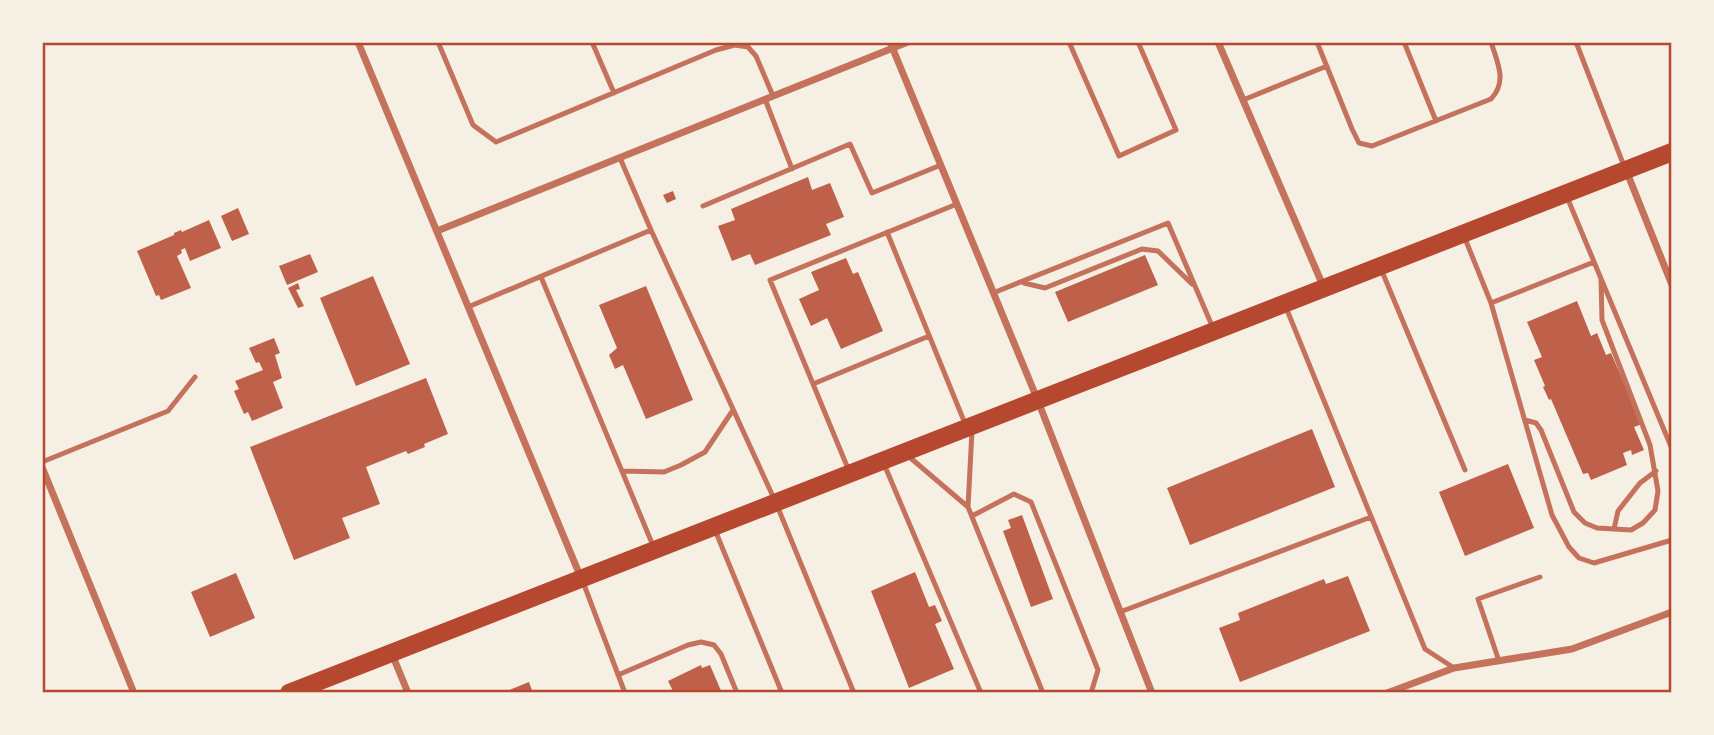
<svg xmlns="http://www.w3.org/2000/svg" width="1714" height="735" font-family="'Golos Text',sans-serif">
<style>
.building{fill:#bf614a}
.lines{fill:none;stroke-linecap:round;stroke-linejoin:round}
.service{stroke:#c5725c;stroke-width:5}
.minor{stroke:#c5725c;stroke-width:7}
.primary{stroke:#b5482f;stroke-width:18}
.neatline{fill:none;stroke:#b5482f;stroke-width:2.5}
</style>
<rect width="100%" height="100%" fill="#f6efe4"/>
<!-- building -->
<path class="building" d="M808 177 812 190 830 183 844 217 826 224 831 235 755 265 750 254 732 261 718 226 735 220 731 209Z
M673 191 676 199 667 203 663 195Z
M238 208 249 234 232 241 221 216Z
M209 220 221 248 190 261 185 248 181 250 182 253 177 256 191 288 161 300 159 295 156 296 137 251 174 235V233L181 230 182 232Z
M310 254 318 272 287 285 279 266Z
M1145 255 1158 285 1068 322 1055 292Z
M846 258 853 274 858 272 883 331 841 349 827 318 811 326 799 299 819 290 811 272Z
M373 276 410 364 356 386 320 298Z
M298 283 300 289 296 290 304 306 298 308 288 288Z
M646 286 693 400 646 419 623 365 615 369 609 355 617 348 599 305Z
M1577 301 1591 336 1597 333 1606 355 1611 353 1642 424 1634 427 1644 450 1632 455 1631 450 1623 453 1627 465 1591 480 1588 473 1583 474 1551 399 1549 400 1543 387 1545 386 1534 360 1542 357 1527 322Z
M274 338 280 353 275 355 282 378 273 382 283 408 252 421 248 412 244 414 234 391 239 389 235 381 263 370 259 362 256 363 249 348Z
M426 378 448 434 424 444 425 447 408 454 406 451 366 467 380 504 342 518 350 538 294 560 250 447Z
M1312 429 1335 487 1190 545 1167 488Z
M1508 464 1534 528 1465 556 1439 492Z
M1022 515 1053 599 1031 607 1003 531 1011 528 1008 520Z
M915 572 929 607 935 605 942 621 935 624 954 669 909 688 871 591Z
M236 573 255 618 210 637 191 592Z
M1348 576 1370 631 1240 682 1219 628 1240 620 1238 613 1324 579 1326 584Z
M701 665 702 668 710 665 722 693H674L668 681Z
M529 682 533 693H502Z"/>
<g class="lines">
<!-- service -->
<path class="service" d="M438 42 473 125 496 142 716 50 735 45 748 47 756 56 773 96
M592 42 614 93
M1069 42 1119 156 1176 130 1138 42
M1317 42 1352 129 1359 143 1372 146 1491 99C1508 81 1497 62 1491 42
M1404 42 1436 121
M1576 42 1624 166
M765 99 792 169
M1243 100 1327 66
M1567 197 1672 449
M703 206 850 144 872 193 941 165
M651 230 776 503 854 693
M887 232 966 426
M1464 236 1491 303 1552 515 1569 547 1579 558 1594 563 1672 540
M1381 269 1465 470
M541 277 654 548
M1024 283 1045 288 1142 249 1158 251 1192 284
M993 293 1168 223 1213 328
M1491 303 1594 262
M1285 305 1425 649 1454 668
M468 307 651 230 620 158
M813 384 929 336
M1525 420 1536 423 1541 430 1574 512 1585 523 1597 528 1631 530 1643 523 1655 510 1658 491 1650 445 1602 320 1601 279
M972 431 968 507 1043 693
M907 455 968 507
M42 462 168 411 195 377
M884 464 981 693
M622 471 664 472 681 465 705 452 733 410
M849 471 770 280 957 204
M972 516 1014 494 1031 502 1098 670 1091 693
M1614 529 1618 511 1640 483 1656 471
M715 530 782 693
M583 582 625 693
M1120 612 1371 517
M1499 661 1478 599 1540 577
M618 675 688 645 701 642 714 645 721 654 737 693"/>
<!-- minor -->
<path class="minor" d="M358 42 581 578
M890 42 1038 401 1152 693
M1218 42 1324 288
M1626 170 1672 285
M437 231 908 42
M42 467 134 693
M392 654 408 693
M1387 693 1454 668 1572 649 1672 612"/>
<!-- primary -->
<path class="primary" d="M289 693 1672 152"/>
</g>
<!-- border -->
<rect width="1714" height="735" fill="none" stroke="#f6efe4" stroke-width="88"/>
<rect x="44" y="44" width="1626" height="647" class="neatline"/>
</svg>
